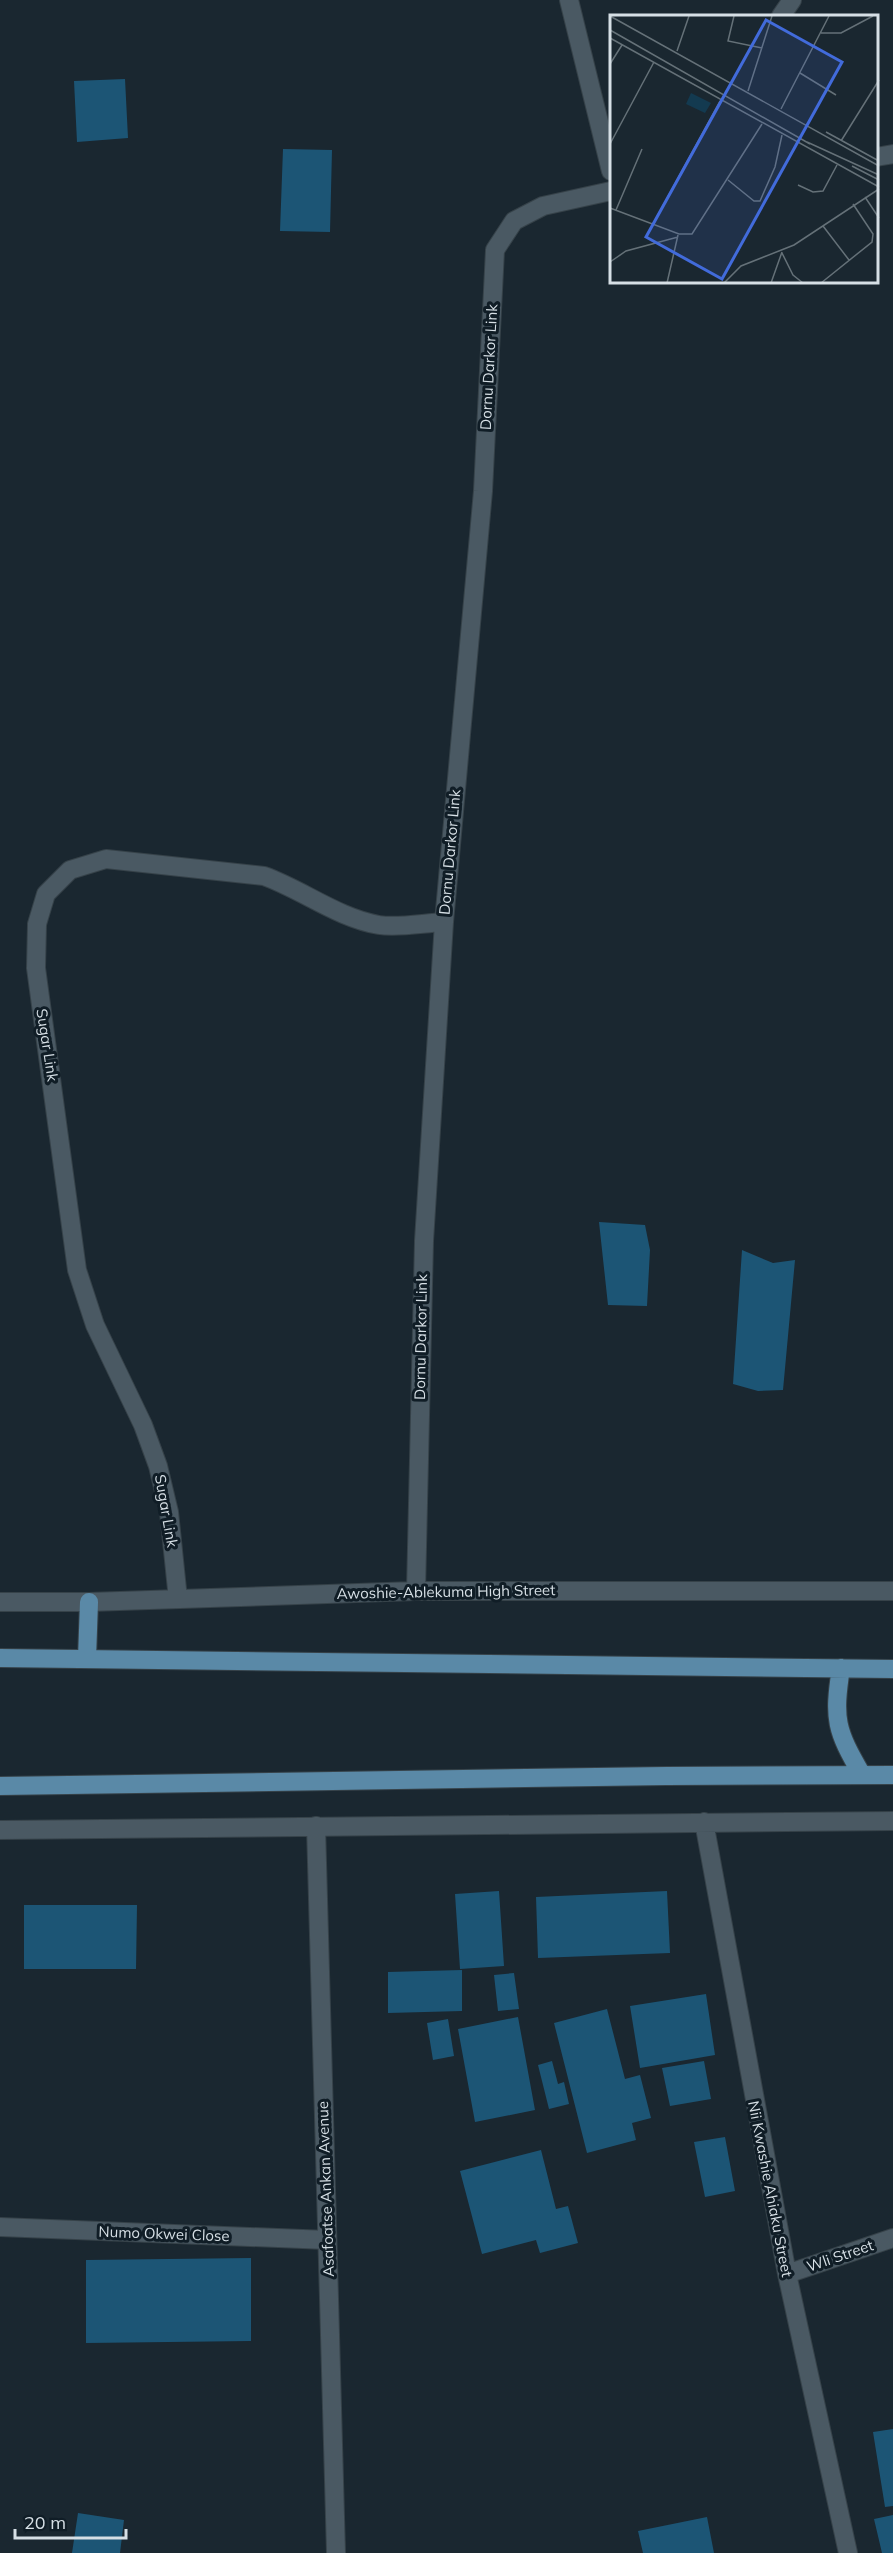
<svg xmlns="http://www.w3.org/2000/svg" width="893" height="2553" font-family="Mulish,sans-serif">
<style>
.building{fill:#1c5575}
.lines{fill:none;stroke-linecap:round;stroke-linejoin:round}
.minor-casing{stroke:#364249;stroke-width:20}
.major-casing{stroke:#364249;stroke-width:20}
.minor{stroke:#4a5963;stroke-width:18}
.major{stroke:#5a89a7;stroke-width:18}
.labels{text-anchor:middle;stroke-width:6;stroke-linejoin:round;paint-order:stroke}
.street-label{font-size:15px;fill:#d6dfe5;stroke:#101d26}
.inset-road{fill:none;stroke:#657178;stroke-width:1.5}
.view{fill:#426bdb;fill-opacity:0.15;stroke:#426bdb;stroke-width:3}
.inset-edge{fill:none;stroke:#d6dfe5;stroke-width:3}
</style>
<rect width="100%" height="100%" fill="#1a2730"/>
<!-- building -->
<path class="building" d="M125 79 128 138 77 142 74 81Z
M283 149 332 150 330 232 280 231Z
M599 1222 645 1225 650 1250 647 1306 608 1305Z
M742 1250 773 1263 795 1260 783 1390 758 1391 733 1384Z
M499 1891 504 1966 460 1969 455 1894Z
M667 1891 670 1953 538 1958 536 1897Z
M24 1905H137L136 1969H24Z
M462 1970V2011L388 2013V1972Z
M514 1973 519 2009 498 2011 494 1975Z
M706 1994 715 2055 640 2068 630 2006Z
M607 2009 625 2079 640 2075 651 2118 632 2123 636 2140 587 2153 554 2023Z
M518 2017 535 2110 475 2122 458 2029Z
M448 2019 454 2056 433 2060 427 2023Z
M552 2061 558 2084 564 2082 569 2104 549 2109 538 2065Z
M704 2061 711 2099 670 2106 662 2068Z
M725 2137 735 2191 705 2197 694 2142Z
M541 2150 556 2209 568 2206 578 2243 540 2253 536 2240 482 2254 460 2171Z
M251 2258V2341L86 2343V2260Z
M893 2429V2506L885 2507 873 2432Z
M78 2513 124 2520 120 2553H72Z
M893 2515V2553H882L874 2519Z
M707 2517 714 2553H643L638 2531Z"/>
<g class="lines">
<defs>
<path id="minor" d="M569 0 611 171
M781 16 792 0
M876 157 893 154
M416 1591 424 1241 444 922 483 491 495 250 514 221 543 206 611 191
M178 1599 169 1512 158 1466 143 1425 95 1325 77 1270 36 968 37 924 46 894 70 870 106 859 264 876C303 890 338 918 379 925 399 928 423 923 444 922
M0 1602H89L416 1591H893
M704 1822 787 2274 848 2553
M316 1826 336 2553
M0 1830 893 1821
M0 2227 327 2240
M787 2274 893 2238"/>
<path id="major" d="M0 1658 893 1669
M87 1658 89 1602
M841 1668C833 1720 836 1730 862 1775
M0 1786 666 1776 893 1775"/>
</defs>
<!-- minor casing -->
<use href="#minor" class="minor-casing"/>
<!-- major casing -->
<use href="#major" class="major-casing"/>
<!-- minor -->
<use href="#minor" class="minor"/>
<!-- major -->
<use href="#major" class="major"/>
</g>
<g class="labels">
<!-- street labels -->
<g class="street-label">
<text transform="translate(489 367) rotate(-87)" y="5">Dornu Darkor Link</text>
<text transform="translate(450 852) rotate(-85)" y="5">Dornu Darkor Link</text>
<text transform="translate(47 1045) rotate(81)" y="5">Sugar Link</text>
<text transform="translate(421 1337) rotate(-89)" y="5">Dornu Darkor Link</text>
<text transform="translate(166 1511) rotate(80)" y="5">Sugar Link</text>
<text transform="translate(446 1592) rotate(-1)" y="5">Awoshie-Ablekuma High Street</text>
<text transform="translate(326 2189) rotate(-92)" y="5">Asafoatse Ankan Avenue</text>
<text transform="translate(770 2189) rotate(79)" y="5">Nii Kwashie Ahiaku Street</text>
<text transform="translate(164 2234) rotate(2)" y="5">Numo Okwei Close</text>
<text transform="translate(840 2256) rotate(-19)" y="5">Wli Street</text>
</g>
</g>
<!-- overview -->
<g transform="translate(610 15)">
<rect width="268" height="268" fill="#1a2730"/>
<path d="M81 78 101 88 95 98 76 89Z" fill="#133a50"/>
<path class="inset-road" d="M0 1 269 151M124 1 118 26 152 33M0 15 200 129M211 18H231L263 1M0 23 269 172M67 36 79 1M0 49 12 30M190 58 226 80M138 76 162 1M171 94 219 1M216 117 269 146M231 126 269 65M197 127 269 160M0 129 44 47M242 151 269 165M118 165 144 186H150L165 152 172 120M188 170 203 177 213 176 227 150M255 182 269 203M0 193 69 219H82L152 109M6 195 32 134M43 209 110 86M213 211 239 245M172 238 183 260 193 268M0 247 16 236 68 222M57 268 68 220M114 268 131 251 184 230 269 174M161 268 172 237M211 268 262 227 263 219 243 189"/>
<path class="view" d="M156 5 232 47 112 264 36 222Z"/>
<rect width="268" height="268" class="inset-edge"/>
</g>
<!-- scale -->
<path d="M15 2529v9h111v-9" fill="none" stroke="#d6dfe5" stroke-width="3"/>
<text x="24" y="2529" font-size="18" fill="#d6dfe5" stroke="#101d26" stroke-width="4.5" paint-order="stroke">20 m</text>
</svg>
